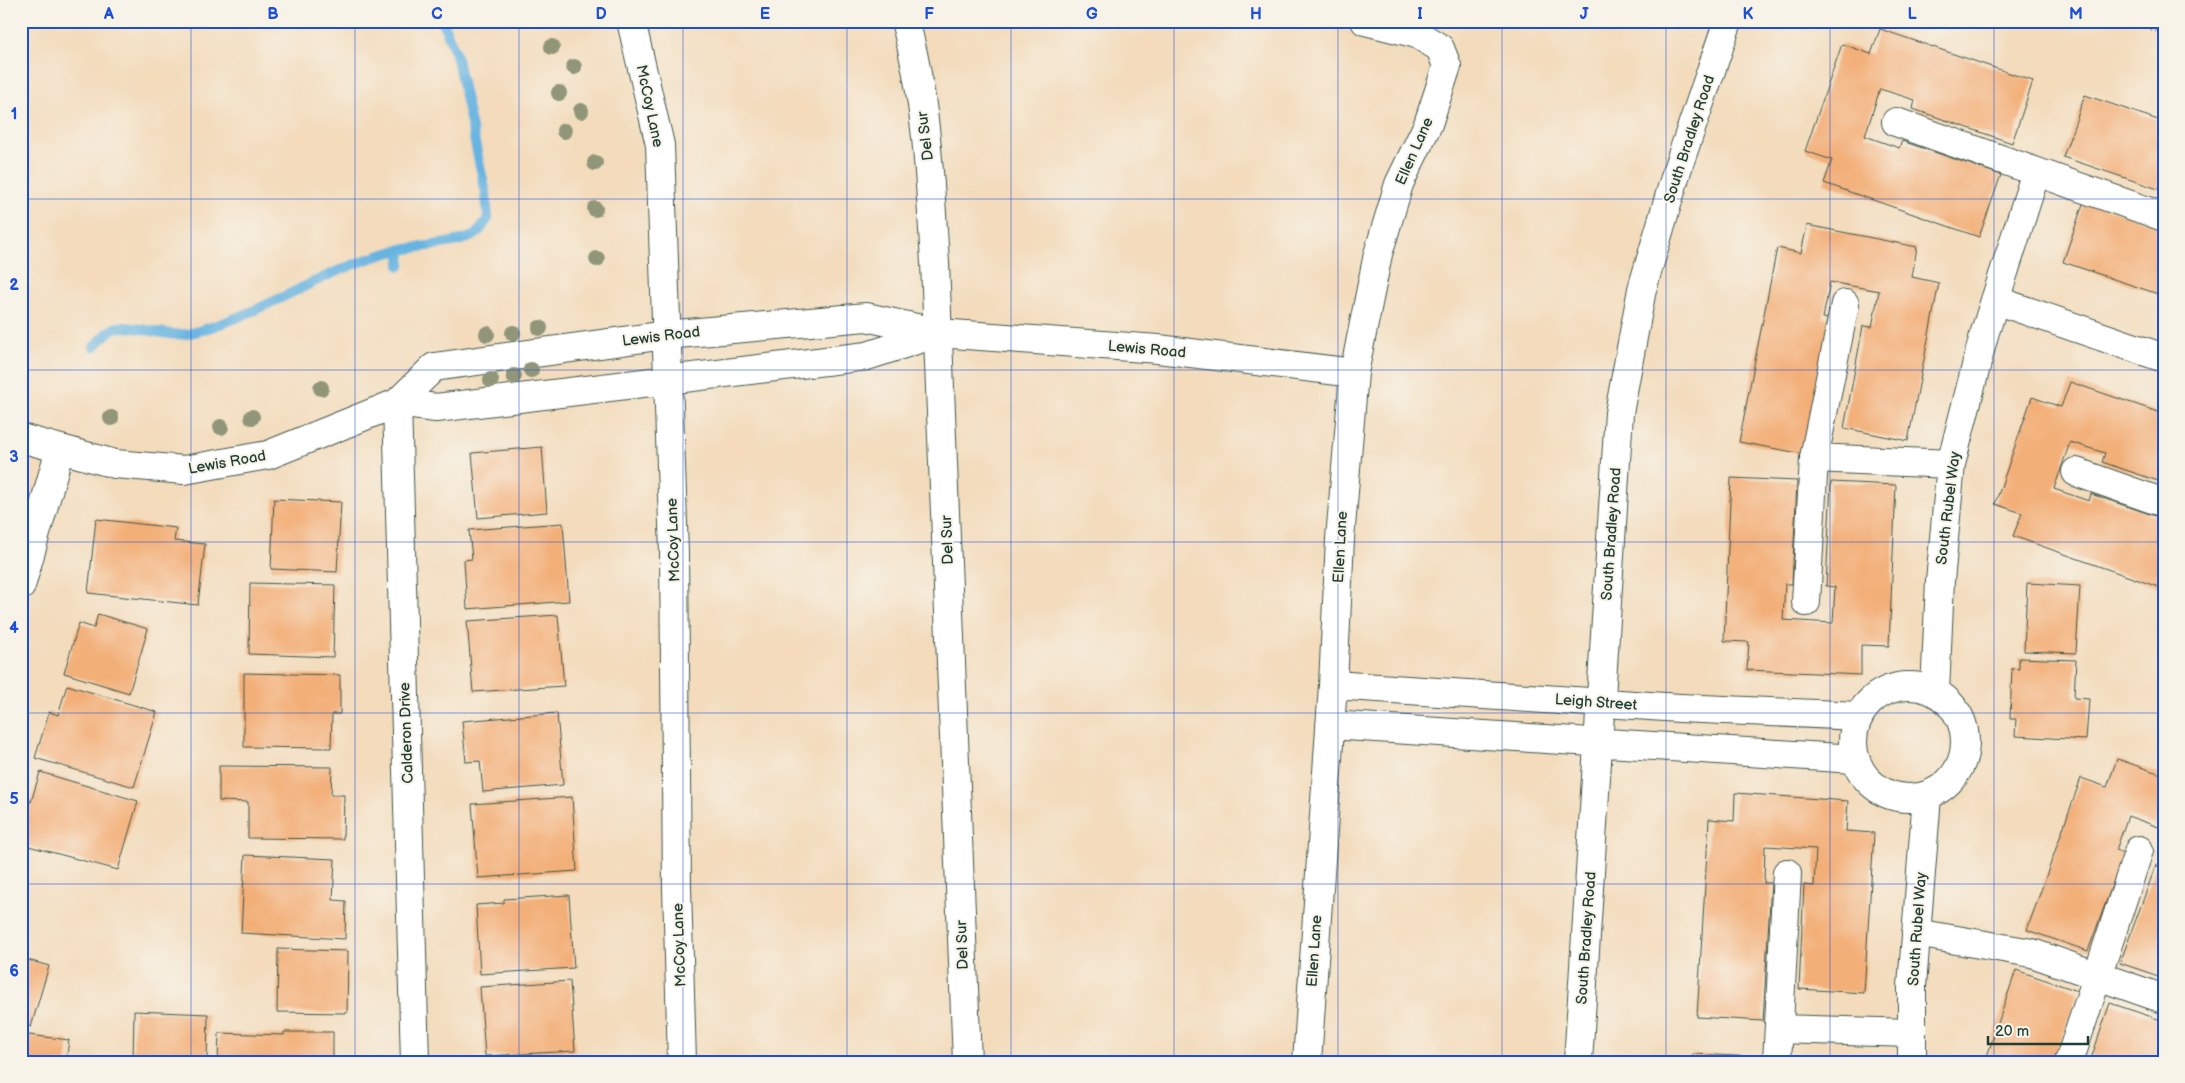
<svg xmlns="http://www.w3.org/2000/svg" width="2185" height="1083" font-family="'Balsamiq Sans',sans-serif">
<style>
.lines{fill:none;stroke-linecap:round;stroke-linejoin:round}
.stream{stroke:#68b4e1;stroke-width:10}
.building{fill:#f3af78}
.minor-casing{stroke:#3f5548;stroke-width:30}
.path{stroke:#3f5548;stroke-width:3;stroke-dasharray:1 4;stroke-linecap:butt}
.minor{stroke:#fff;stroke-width:28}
.tree{fill:#919679}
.grid{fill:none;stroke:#1d4ed8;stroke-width:1;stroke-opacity:0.55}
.labels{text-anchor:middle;stroke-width:4;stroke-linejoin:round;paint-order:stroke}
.street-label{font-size:15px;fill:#1f3d34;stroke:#f7f3e8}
.neatline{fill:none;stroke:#1d4ed8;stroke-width:2}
.grid-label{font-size:16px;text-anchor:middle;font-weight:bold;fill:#1d4ed8}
</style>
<rect width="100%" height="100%" fill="#f7f3e8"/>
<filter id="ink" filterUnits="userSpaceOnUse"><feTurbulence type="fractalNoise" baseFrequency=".02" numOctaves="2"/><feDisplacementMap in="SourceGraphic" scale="10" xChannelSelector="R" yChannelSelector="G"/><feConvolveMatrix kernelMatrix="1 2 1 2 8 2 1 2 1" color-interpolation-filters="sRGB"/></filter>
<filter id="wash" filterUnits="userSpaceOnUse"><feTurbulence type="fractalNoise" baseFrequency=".0096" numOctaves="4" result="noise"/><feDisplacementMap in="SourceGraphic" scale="20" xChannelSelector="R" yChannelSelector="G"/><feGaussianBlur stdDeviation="1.12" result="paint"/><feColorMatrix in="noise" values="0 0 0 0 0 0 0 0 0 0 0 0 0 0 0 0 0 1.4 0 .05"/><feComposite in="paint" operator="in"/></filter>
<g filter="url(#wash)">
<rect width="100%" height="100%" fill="#f3dbbc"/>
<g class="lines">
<!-- stream -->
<path class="stream" d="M400 266 401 249
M94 347C100 341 106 333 113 329 124 321 167 338 187 334 259 317 320 271 391 252 409 247 464 244 476 234 480 231 484 224 488 219L486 194 456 54 442 21"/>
</g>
<g id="blocks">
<!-- building -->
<path class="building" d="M1880 29 2033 81 2012 143 1913 109 1915 100 1880 89 1865 136 1899 148 1902 141 2001 175 1979 237 1824 183 1832 160 1805 151 1842 44 1871 54Z
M2085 95 2164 122V191L2063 157Z
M2084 201 2164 227V296L2063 262Z
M1807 225 1917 247 1912 277 1939 283 1908 441 1844 428 1863 326 1872 327 1879 291 1830 282 1823 318 1830 319 1804 454 1739 442 1777 248 1801 253Z
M2070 382 2164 414V483L2102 462 2105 453 2070 442 2054 489 2089 501 2091 494 2164 519V589L2013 536 2022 513 1995 504 2032 397 2061 407Z
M542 447 547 512 478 518 472 453Z
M1731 478 1797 481 1792 584H1785L1783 620 1833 623 1835 587 1826 586 1831 482 1896 485 1889 646 1861 645V675L1747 670 1749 642 1724 641Z
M274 499 341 502 337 572 271 569Z
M96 519 176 528 174 541 205 544 198 605 88 593Z
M563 523 569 601 467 609 464 560 472 559 469 530Z
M250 583 335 585 333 657 249 654Z
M2027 583 2080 586 2076 653 2024 651Z
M98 614 148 629 129 693 64 673 79 623 94 628Z
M558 615 564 686 473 692 467 621Z
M2019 658 2076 660 2074 698 2089 699 2086 740 2015 736 2016 719H2010L2012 668 2019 669Z
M244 673 340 675V714H332L331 748 244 747Z
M67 685 157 712 134 787 35 758 49 712 58 715Z
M557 713 563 785 483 792 480 761 466 762 462 721Z
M2117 759 2164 775V829L2128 816 2116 850 2124 853 2088 951 2027 930 2081 778 2107 787Z
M219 766 332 767 331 795H344L343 839 248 838V802L219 801Z
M40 772 138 801 118 870 21 844V799L31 802Z
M1735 793 1848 801 1846 831 1874 833 1864 993 1799 989 1804 885 1814 886 1816 849 1765 846 1764 883H1771L1763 1021 1697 1017 1709 819 1734 821Z
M572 797 577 871 478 878 472 804Z
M245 855 335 859 333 900 346 901 345 939 241 933Z
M2156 865 2164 868V978L2120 963Z
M569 895 574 968 480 974 476 905 504 903V899Z
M278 949 348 951 347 1013 277 1012Z
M21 958 49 966 31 1027 21 1024Z
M2016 970 2078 991 2054 1062H1985Z
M570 981 575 1051 485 1056 480 987Z
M2110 1003 2164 1021V1050L2160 1062H2090Z
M134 1011 208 1014 207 1062H133Z
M284 1032H333V1062H218L219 1033 284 1035Z
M21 1034 69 1040 66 1062H21Z
M1693 1054 1759 1057V1062H1692Z
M1793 1058 1838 1060V1062H1793Z"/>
</g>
</g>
<g filter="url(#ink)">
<use href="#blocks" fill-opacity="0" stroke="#3f5548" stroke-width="1"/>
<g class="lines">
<defs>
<path id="minor" d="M631 21 660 145 674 553 677 888 682 1062
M905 21C927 100 930 182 935 263L967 1062
M1896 122 2164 217
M1995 300 2164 358
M397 403 415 1062
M397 403 436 408 867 356 938 333
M21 438 115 464 184 470 268 455 397 403 434 367 666 335 866 317 939 333 1158 349 1354 373
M1814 458 1951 464
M2076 472 2164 503
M21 586 60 449
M1806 602 1814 458 1845 304
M1333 685 1680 708 1859 716
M1853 742a56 56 0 1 1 112 0a56 56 0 1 1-112 0Z
M1935 692 1940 581 1951 464 1984 335 2036 172
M1330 725 1855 759
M1916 933 2032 953 2164 999
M1779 1029 1912 1033
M1307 1062 1333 685 1340 539 1354 373 1378 254 1399 184 1428 124 1447 66 1440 48 1417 34 1365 21
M1578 1062 1619 413 1642 289 1678 167 1728 21
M1777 1062 1787 873
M1912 1062V986L1927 796
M2069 1062 2139 850"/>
</defs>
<!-- minor casing -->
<use href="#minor" class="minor-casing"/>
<!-- path -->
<path class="path" d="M2127 21 2164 33"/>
<!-- minor -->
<use href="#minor" class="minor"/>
</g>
<!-- trees -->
<g class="tree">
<circle cx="552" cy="47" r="8"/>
<circle cx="574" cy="67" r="8"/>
<circle cx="559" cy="93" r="8"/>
<circle cx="581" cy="111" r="8"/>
<circle cx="564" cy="131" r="8"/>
<circle cx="595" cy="163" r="8"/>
<circle cx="595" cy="209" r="8"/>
<circle cx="597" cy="259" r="8"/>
<circle cx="540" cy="328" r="8"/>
<circle cx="513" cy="333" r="8"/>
<circle cx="487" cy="334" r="8"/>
<circle cx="531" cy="370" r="8"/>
<circle cx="514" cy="376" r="8"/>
<circle cx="491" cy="380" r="8"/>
<circle cx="321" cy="388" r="8"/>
<circle cx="252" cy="417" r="8"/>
<circle cx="111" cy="418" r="8"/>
<circle cx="221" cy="427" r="8"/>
</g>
</g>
<!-- grid -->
<path class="grid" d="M191 21V1062M355 21V1062M519 21V1062M683 21V1062M847 21V1062M1011 21V1062M1174 21V1062M1338 21V1062M1502 21V1062M1666 21V1062M1830 21V1062M1994 21V1062M21 199H2164M21 370H2164M21 542H2164M21 713H2164M21 884H2164"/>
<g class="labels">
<!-- street labels -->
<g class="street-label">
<text transform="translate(650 106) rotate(78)" y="5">McCoy Lane</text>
<text transform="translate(925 136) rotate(-97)" y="5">Del Sur</text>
<text transform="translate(1689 139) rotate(-72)" y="5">South Bradley Road</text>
<text transform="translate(1414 151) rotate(-66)" y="5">Ellen Lane</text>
<text transform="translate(661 336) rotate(-7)" y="5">Lewis Road</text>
<text transform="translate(1147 349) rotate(5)" y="5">Lewis Road</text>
<text transform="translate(227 462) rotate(-10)" y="5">Lewis Road</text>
<text transform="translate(1948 508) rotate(-83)" y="5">South Rubel Way</text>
<text transform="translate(1611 534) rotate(-86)" y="5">South Bradley Road</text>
<text transform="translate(673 540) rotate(-92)" y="5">McCoy Lane</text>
<text transform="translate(947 540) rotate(-92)" y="5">Del Sur</text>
<text transform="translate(1340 547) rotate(-87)" y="5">Ellen Lane</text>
<text transform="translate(1596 702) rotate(4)" y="5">Leigh Street</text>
<text transform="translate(406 733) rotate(-92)" y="5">Calderon Drive</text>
<text transform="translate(1917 929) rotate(-86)" y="5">South Rubel Way</text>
<text transform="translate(1586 938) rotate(-86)" y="5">South Bradley Road</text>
<text transform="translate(679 945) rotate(-92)" y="5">McCoy Lane</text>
<text transform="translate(962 945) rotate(-92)" y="5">Del Sur</text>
<text transform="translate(1314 951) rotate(-86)" y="5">Ellen Lane</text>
</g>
</g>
<!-- margin -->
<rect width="2185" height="1083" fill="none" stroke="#f7f3e8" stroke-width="55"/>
<!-- scale -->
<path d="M1988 1036v8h100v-8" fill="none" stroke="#1f3d34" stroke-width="2.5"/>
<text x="1995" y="1036" font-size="15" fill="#1f3d34" stroke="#f7f3e8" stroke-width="4" paint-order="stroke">20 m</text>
<rect x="28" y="28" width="2130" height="1028" class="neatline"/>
<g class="grid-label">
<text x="109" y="19">A</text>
<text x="273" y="19">B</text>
<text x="437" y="19">C</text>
<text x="601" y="19">D</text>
<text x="765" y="19">E</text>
<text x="929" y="19">F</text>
<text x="1092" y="19">G</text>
<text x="1256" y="19">H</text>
<text x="1420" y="19">I</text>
<text x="1584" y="19">J</text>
<text x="1748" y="19">K</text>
<text x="1912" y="19">L</text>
<text x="2076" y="19">M</text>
<text x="14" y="119">1</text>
<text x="14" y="290">2</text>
<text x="14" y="462">3</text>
<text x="14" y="633">4</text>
<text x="14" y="804">5</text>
<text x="14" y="976">6</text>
</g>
</svg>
